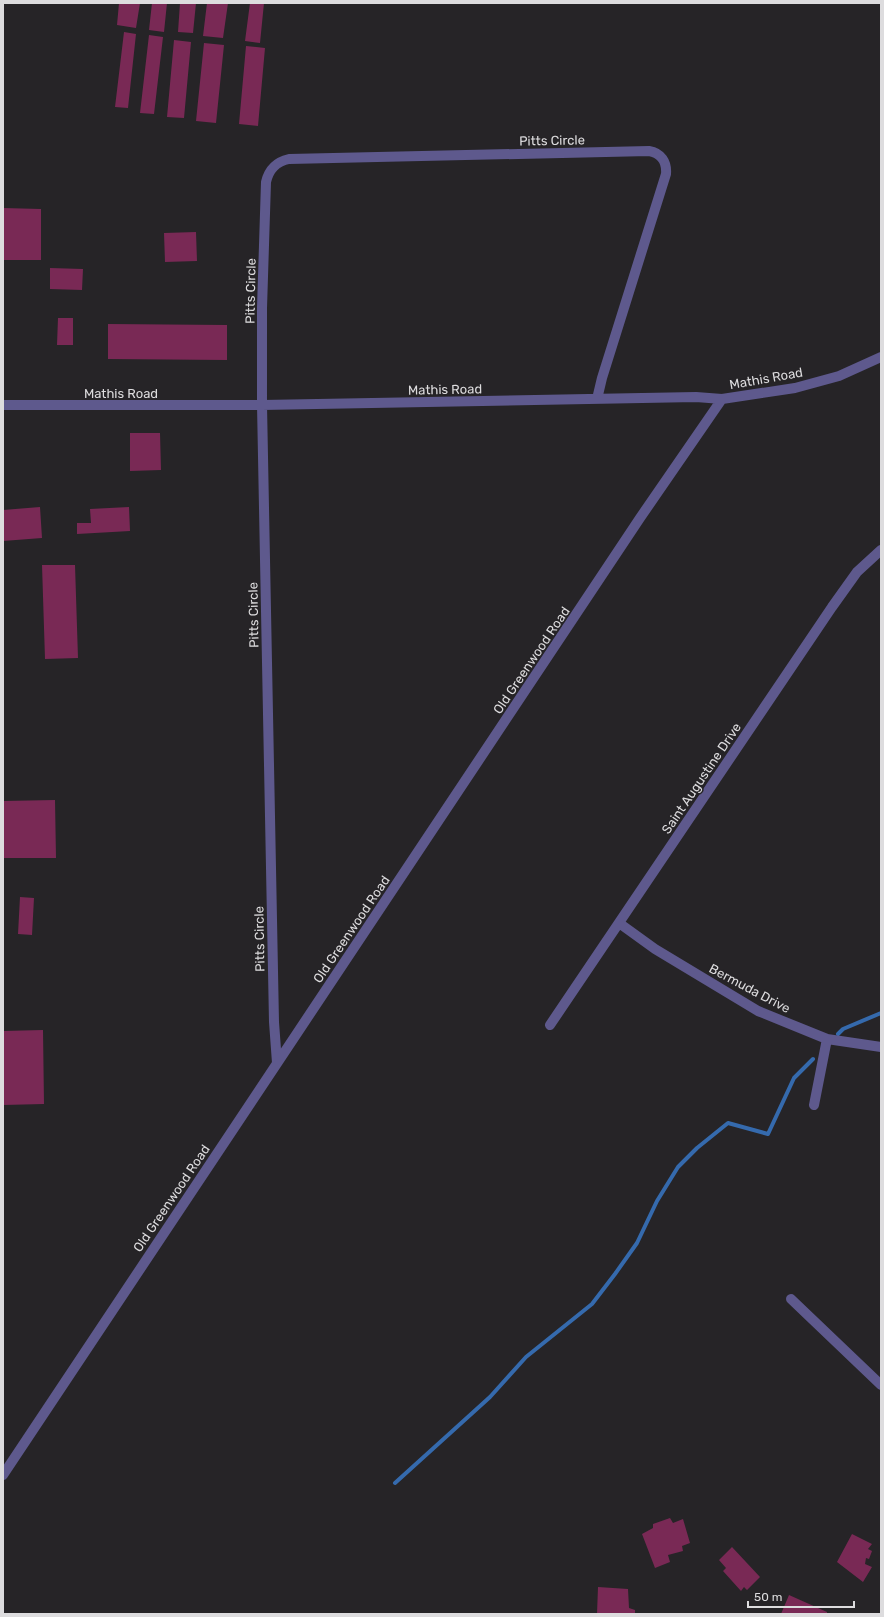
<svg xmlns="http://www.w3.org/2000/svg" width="884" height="1617" font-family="Rubik,sans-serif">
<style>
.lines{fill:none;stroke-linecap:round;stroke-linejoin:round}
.stream{stroke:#356aad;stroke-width:4}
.building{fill:#792955}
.street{stroke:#5e598d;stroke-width:10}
.labels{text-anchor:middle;stroke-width:3;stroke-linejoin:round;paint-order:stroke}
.street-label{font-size:13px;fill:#dddcde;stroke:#262427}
</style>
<rect width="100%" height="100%" fill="#262427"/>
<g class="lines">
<!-- stream -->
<path class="stream" d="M838 1034 843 1029 881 1013
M395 1483 490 1397 526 1357 592 1304 615 1274 637 1243 657 1201 678 1167 697 1148 728 1123 768 1134 794 1078 813 1059"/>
</g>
<!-- building -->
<path class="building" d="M119 3H140L136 28 117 25Z
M152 3H167L164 32 149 30Z
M180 3H196L193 33 178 32Z
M207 3H228L223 38 203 36Z
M250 3H264L260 43 245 41Z
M124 32 136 34 128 108 115 107Z
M149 35 163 37 154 114 140 113Z
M174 40 191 42 184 118 167 117Z
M204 43 224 45 216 123 196 121Z
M246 46 265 48 258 126 239 124Z
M3 208 41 209V260H3Z
M196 232 197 261 165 262 164 233Z
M50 268 83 269 82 290 50 289Z
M58 318H73V345H57Z
M108 324 227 325V360L108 359Z
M130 433H160L161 470 130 471Z
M40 507 42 538 3 541V510Z
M129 507 130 531 77 534V523H91L90 509Z
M42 565H75L78 658 45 659Z
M55 800 56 858H3V801Z
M20 897 34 898 32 935 18 934Z
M43 1030 44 1104 3 1105V1031Z
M670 1518 673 1523 683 1519 690 1543 682 1546 683 1551 668 1555 670 1562 655 1568 642 1534 653 1528V1524Z
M852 1534 872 1544 868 1549 872 1551 869 1559 866 1558 865 1564 872 1567 863 1582 837 1562Z
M732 1547 760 1577 747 1590 744 1587 741 1591 723 1571 726 1568 719 1560Z
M598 1587 628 1589 629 1608 635 1610V1614H597Z
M789 1595 827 1612V1614H781Z"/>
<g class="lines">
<!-- street -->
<path class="street" d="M3 405H262L696 397 722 399 795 388 839 376 881 357
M619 923 655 949 758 1011 827 1039 881 1047
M550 1025 832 607 857 572 881 550
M277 1063 274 1022 262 405V308L266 182C269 169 276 162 289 159L649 151C661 153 667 162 666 174L602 378 597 399
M814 1105 827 1039
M791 1299 881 1385
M3 1475 640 518 722 399"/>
</g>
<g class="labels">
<!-- street labels -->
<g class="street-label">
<text transform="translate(552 140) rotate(-1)" y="5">Pitts Circle</text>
<text transform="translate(250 291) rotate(-89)" y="5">Pitts Circle</text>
<text transform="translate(766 378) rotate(-10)" y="5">Mathis Road</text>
<text transform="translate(445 389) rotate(-1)" y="5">Mathis Road</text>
<text x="121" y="398">Mathis Road</text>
<text transform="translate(253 615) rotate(-91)" y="5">Pitts Circle</text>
<text transform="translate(531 660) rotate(-56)" y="5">Old Greenwood Road</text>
<text transform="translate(701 778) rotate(-56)" y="5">Saint Augustine Drive</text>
<text transform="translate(351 929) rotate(-56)" y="5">Old Greenwood Road</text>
<text transform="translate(259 939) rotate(-91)" y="5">Pitts Circle</text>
<text transform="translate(750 988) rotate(28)" y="5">Bermuda Drive</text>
<text transform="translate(171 1198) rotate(-56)" y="5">Old Greenwood Road</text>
</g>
</g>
<!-- border -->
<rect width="884" height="1617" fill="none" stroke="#dddcde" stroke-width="8"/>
<!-- scale -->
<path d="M748 1601v6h106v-6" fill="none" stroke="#dddcde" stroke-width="2"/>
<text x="754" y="1601" font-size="12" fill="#dddcde" stroke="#262427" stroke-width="3" paint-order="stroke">50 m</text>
</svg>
